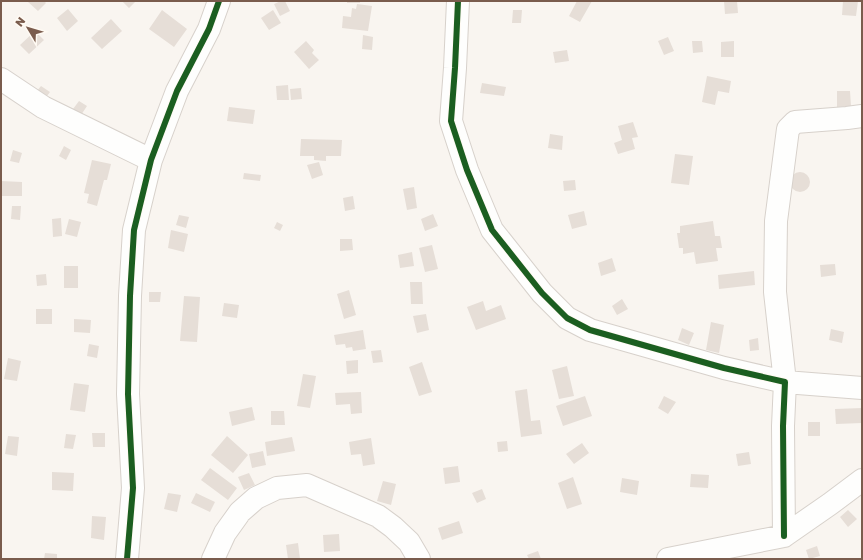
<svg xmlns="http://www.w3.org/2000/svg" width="863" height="560" font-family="'Golos Text',sans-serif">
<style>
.building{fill:#e6ded7}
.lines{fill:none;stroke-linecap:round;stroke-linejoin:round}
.minor-casing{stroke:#d7d1cb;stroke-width:24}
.minor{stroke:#fefefd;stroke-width:22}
.cycleway-casing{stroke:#fffaf3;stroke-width:8}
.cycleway{stroke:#1b5e20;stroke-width:6}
</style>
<rect width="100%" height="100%" fill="#f9f5f0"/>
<!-- building -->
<path class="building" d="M29 1H44L46 3 38 11 28 2Z
M122 1H136L129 8Z
M281 1H285L290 11 280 16 274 4Z
M347 1H360V3H347Z
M577 1H592L580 22 569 16Z
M724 1H737L738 13 725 14Z
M843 1H858L856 16 842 15Z
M357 4 372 6 368 31 342 28 343 16 351 17 352 8 356 9Z
M68 9 78 21 67 31 57 18Z
M162 10 187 29 174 47 149 29Z
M273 10 281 23 269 30 261 18Z
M513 10H522L521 23H512Z
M111 19 122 31 102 49 91 38Z
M35 31 44 40 29 54 20 45Z
M363 35 373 37 372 50 362 49Z
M668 37 674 51 664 55 658 41Z
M306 41 314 50 312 53 319 60 309 69 294 52Z
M692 41H702L703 52 693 53Z
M734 41V57H721V42Z
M567 50 569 61 555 63 553 52Z
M707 76 731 81 729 93 718 91 715 105 702 102Z
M482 83 506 87 504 96 480 93Z
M288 85 289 100H277L276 86Z
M41 86 50 92 41 104 32 97Z
M301 88 302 99 291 100 290 89Z
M837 91H850L851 106 837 107Z
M79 101 87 106 81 115 73 109Z
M229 107 255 110 253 124 227 121Z
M633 122 638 137 632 138 635 149 618 154 614 143 622 140 618 126Z
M550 134 563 136 562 150 548 148Z
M301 139 342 140 341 156H326V161L314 160V156H300Z
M64 146 71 150 66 160 59 156Z
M13 150 22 153 19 163 10 161Z
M675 154 693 156 689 185 671 183Z
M92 160 111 164 107 180H104L97 206 87 203 89 194 84 193Z
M319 162 323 175 312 179 307 165Z
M790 182a10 10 0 1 1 20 0a10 10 0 1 1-20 0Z
M244 173 261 175 260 181 243 179Z
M575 180 576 190 564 191 563 181Z
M1 181 22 182V196H1Z
M414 187 417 208 407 210 403 189Z
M353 196 355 209 345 211 343 198Z
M12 206H21L20 220 11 219Z
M584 211 587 225 572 229 568 215Z
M433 214 438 226 425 231 421 219Z
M179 215 189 217 186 228 176 225Z
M61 218 62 236 53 237 52 219Z
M69 219 81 222 77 237 65 234Z
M713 221 715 236H720L722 248H716L718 261 696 264 694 252 683 254V248H679L677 233H680V226Z
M277 222 283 225 280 231 274 228Z
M171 230 188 234 184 252 168 248Z
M340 239H352L353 250 340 251Z
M432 245 438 269 425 272 419 248Z
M412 252 414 266 400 268 398 255Z
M612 258 616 271 601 276 598 263Z
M835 264 836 275 821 277 820 265Z
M64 266H78V288H64Z
M754 271 755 285 719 289 718 275Z
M46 274 47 285 37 286 36 275Z
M410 282H422L423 304H411Z
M349 290 356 315 344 319 337 294Z
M149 292H161L160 302H149Z
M184 296 200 297 197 342 180 341Z
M622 299 628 309 617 315 612 306Z
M483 301 486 311 501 305 506 319 476 330 467 307Z
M224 303 239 305 237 318 222 316Z
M36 309H52V324H36Z
M426 314 429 330 417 333 413 316Z
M74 319 91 320 90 333 74 332Z
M711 322 724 325 719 353 706 350Z
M682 328 694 333 689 345 678 340Z
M831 329 844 332 842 343 829 340Z
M363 330 366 349 353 351 352 347 346 348 345 344 336 345 334 335Z
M758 338 759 350 750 351 749 340Z
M89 344 99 346 97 358 87 356Z
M381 350 383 362 373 363 371 351Z
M8 358 21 361 17 381 4 379Z
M358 360V373L347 374 346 361Z
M422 362 432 392 419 396 409 367Z
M567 366 574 396 559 399 552 370Z
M303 374 316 376 310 408 297 406Z
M74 383 89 385 85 412 70 410Z
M527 389 531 421 540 420 542 434 521 437 515 391Z
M361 392 362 413 351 414 350 404 336 405 335 393Z
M585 396 592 416 563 426 556 406Z
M664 396 676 402 668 414 658 408Z
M252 407 255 420 232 426 229 412Z
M862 408V423L836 424 835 409Z
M271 411H284L285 425H271Z
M808 422H820V436H808Z
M92 433H105V447H93Z
M66 434 76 435 73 449 64 448Z
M8 436 19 437 17 456 5 454Z
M227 436 248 455 233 473 211 455Z
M292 437 295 451 267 456 265 442Z
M371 438 375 464 363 466 361 454 351 455 349 442Z
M507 441 508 451 498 452 497 442Z
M582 443 589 453 574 464 566 454Z
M263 451 266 465 252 468 249 454Z
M749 452 751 464 738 466 736 454Z
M458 466 460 482 445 484 443 468Z
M210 468 237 488 228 500 201 480Z
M52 472 74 473 73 491 52 490Z
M249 473 255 485 244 490 238 477Z
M691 474 709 475 708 488 690 487Z
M573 477 582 504 567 509 558 483Z
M622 478 639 481 637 495 620 492Z
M383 481 396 484 391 505 377 501Z
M482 489 486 499 477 503 472 493Z
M168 493 181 495 177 512 164 509Z
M196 493 215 502 210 512 191 503Z
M848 510 857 519 848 527 840 517Z
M92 516 106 517 104 540 91 538Z
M459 521 463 533 442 540 438 528Z
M339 534 340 551 324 552 323 535Z
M298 543 300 559H288L286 545Z
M817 546 820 556 809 559 806 550Z
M538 551 541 559H529L527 555Z
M45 553 57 554V559H44Z"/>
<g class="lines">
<defs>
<path id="minor" d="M458 1 455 68 451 121 467 170 492 230 542 293 567 318 590 330 724 368 785 382 783 426 784 536
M1 79 43 107 151 160
M862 116 847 118 795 122 788 129 776 221 775 292 785 382 862 388
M127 559 133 488 128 394 130 296 134 230 151 160 177 91 209 29 219 1
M213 559 225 533 240 512 256 498 277 488 307 485 378 516 393 527 409 542 419 559
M668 559 784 536 830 504 862 480"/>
</defs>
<!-- minor casing -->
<use href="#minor" class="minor-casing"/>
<!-- minor -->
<use href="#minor" class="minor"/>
<defs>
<path id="cycleway" d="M458 1 455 68 451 121 467 170 492 230 542 293 567 318 590 330 724 368 785 382 783 426 784 536
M127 559 133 488 128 394 130 296 134 230 151 160 177 91 209 29 219 1"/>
</defs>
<!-- cycleway casing -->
<use href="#cycleway" class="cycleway-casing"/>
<!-- cycleway -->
<use href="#cycleway" class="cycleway"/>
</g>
<!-- border -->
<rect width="863" height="560" fill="none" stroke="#7a5c4d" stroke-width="4"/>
<!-- north arrow -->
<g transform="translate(28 28) rotate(308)" stroke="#fffaf3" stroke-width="3" paint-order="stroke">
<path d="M0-3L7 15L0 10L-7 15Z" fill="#7a5c4d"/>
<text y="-6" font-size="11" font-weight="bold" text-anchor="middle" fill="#7a5c4d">N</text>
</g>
</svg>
